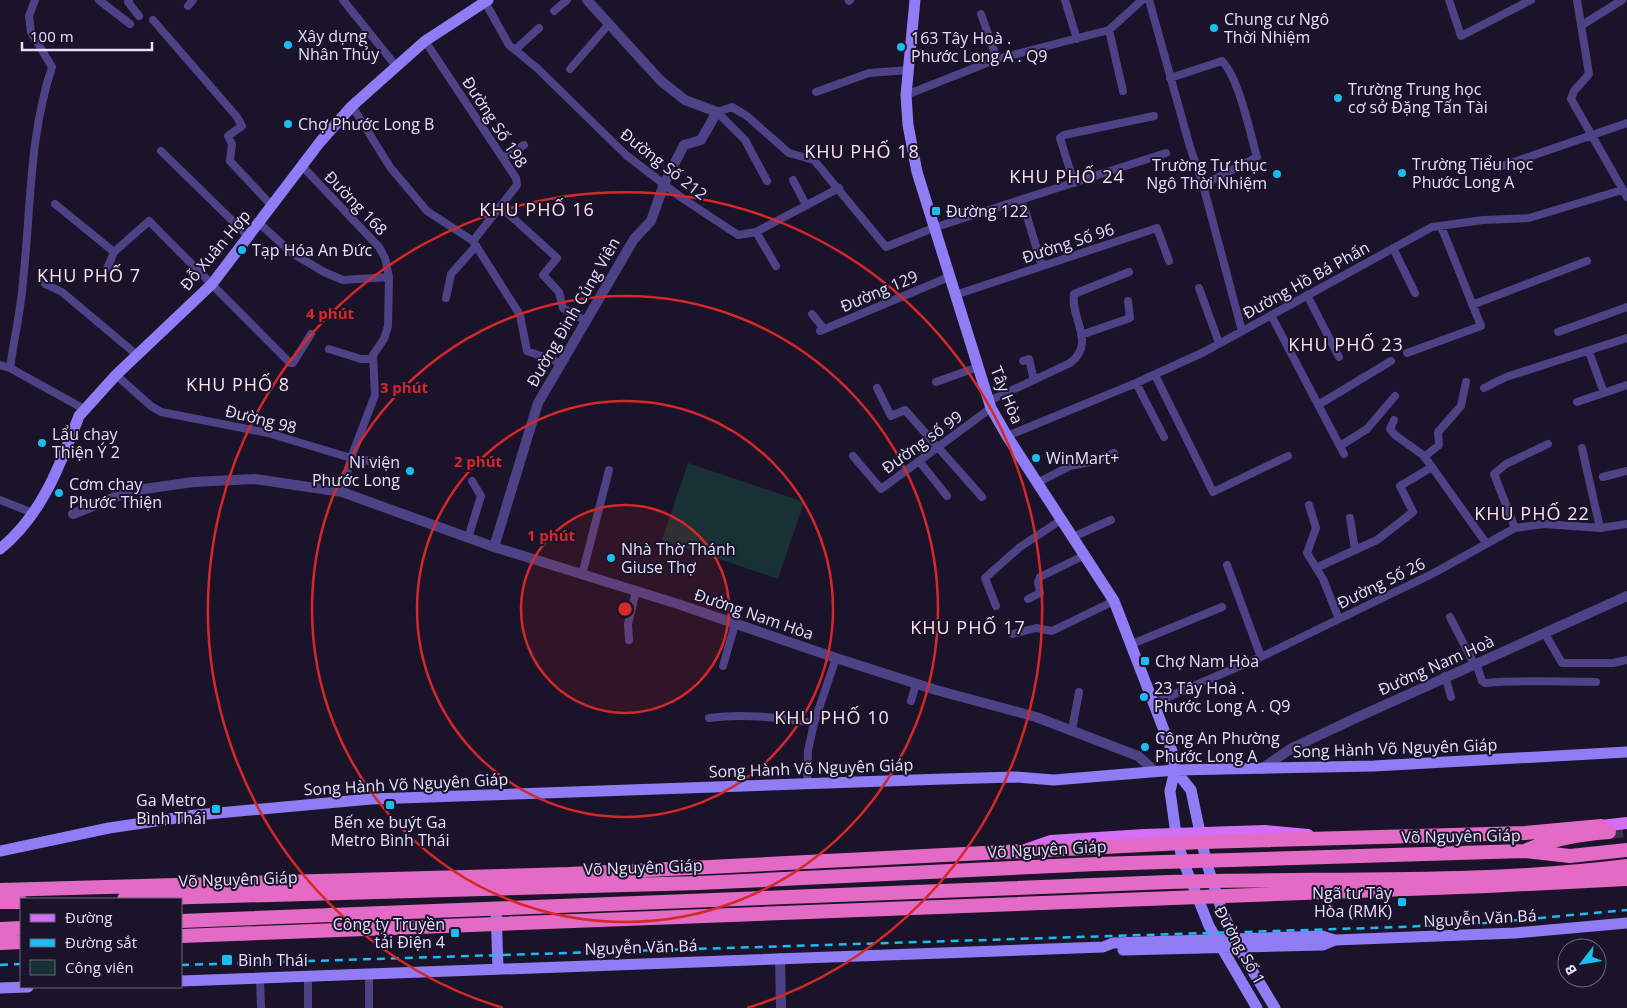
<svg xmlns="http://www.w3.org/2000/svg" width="1627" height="1008" font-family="'Open Sans',sans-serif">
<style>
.green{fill:#173134}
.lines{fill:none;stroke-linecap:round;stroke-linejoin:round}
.trunk-tunnel{stroke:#39324a;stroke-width:14;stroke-dasharray:14 7;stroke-linecap:butt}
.minor{stroke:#4d4285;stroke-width:8}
.tertiary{stroke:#4d4285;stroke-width:10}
.secondary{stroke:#907df5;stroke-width:11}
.primary{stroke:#d36ff4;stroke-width:12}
.trunk{stroke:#e36ac5;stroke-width:14}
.rail{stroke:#1abded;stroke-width:2.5;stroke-dasharray:8 6;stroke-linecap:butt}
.ring{fill:none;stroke:#d62828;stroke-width:2.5}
.poi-dot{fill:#1abded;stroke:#1a132a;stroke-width:2}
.labels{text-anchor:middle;stroke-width:4;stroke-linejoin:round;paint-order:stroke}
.poi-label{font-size:16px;fill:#e6dffd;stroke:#1a132a;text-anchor:start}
.street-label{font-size:16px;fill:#e6dffd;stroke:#1a132a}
.neighbourhood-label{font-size:18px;letter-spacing:1px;fill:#fde1ef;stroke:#1a132a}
.centre{fill:#d62828;stroke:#1a132a;stroke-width:2.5}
.ring-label{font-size:15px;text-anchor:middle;font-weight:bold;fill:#d62828;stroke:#1a132a;stroke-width:4;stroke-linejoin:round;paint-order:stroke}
</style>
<rect width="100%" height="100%" fill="#1a132a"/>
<!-- green -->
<path class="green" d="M688 463 804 502 778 579 662 540Z"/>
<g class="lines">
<!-- trunk-tunnel -->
<path class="trunk-tunnel" d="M1609 832 1627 830"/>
<!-- minor -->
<path class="minor" d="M99 0 130 24
M129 0 128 2 139 16
M343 0 396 66
M1065 0 1077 39
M1149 0 1190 147 1203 185 1242 331
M1449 0 1461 36 1531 0
M1577 0 1589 74 1574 91 1571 99 1627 197
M849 1 850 0
M485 2 509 45 537 68 626 155 682 198 738 235 756 232 839 188
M188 6 193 0
M554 11 567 0
M981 14 997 59
M153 20 237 117 242 126 228 136 232 144 230 161 272 206
M1582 25 1622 0
M1109 30 1123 91
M425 41 516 178 517 185 473 241
M515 50 539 28
M570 69 609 24
M1170 78 1222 61C1239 78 1250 133 1257 157L1203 185
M816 92 869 73 909 70
M906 95 997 59 1109 30 1142 0
M352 106 390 167 427 211 473 241 520 315 527 351 561 363
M161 151 249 237
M503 158 524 145
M302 166 379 247 385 258 389 277 388 326 384 339 373 355 375 395 351 458 342 492
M1499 167 1627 123
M793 180 806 205
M767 181 745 140 717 112 732 107 747 116 789 153 814 160 886 247 933 228 1166 153
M1074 183 1060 138 1064 135 1154 116
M1022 200 1042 266
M55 204 114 252
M501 207 557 258 543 275 559 292 563 308 586 321
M259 223 292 253 324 272 343 280 389 277
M756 232 776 266
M1393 248 1415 293
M107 269 114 252 149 221 290 363H293L311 334
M45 284 62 292 137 355
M1199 288 1219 343
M955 295 1157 228 1169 261
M1307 295 1339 357
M446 298 451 274 476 246
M1472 305 1587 261
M812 314 824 329
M1271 315 1344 454
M820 331 949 277
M1558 332 1627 307
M1081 335 1130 318 1128 301
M329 349 361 359H373
M1589 352 1604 393
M1407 353 1481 326 1441 226
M1023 361 1029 359 1034 380
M0 365 10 368 84 409
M10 368C14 339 21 310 23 281 31 209 29 136 52 67L31 32 29 16 35 0
M116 375 151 406 161 412 268 433 351 458 395 465
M1155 375 1213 492 1288 456
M936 382 978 367
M1136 383 1164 437
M877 388 891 416 905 410 982 497
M1484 388 1506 377 1627 338
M989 401 1070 363C1097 343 1070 319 1074 294L1129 272
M1577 402 1627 385
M1318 405 1391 361
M1394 420 1390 429 1395 435 1423 455 1432 467
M1007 436 1136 383 1204 352 1432 227 1483 220 1529 218 1622 190
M1340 446 1367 429 1395 396
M1582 448 1600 528
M853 456 881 489 991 408
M1424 457 1439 445 1438 432 1461 406 1466 382
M919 461 947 496
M1603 477 1627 471
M1037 483 1070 466 1090 462 1114 453
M0 500 33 513
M1309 505 1316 528 1307 553 1323 579 1339 619
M1350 518 1355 550 1377 540 1413 512 1400 486 1432 467 1486 543
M1515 528 1494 474 1506 464 1548 444
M1073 537 1111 520
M468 538 481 496 472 481
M1227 565 1261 657
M1316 568 1355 550
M582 575 609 470
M1028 599 1040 593 1038 582 1040 577 1085 555
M996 606 985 578 1020 547 1061 520
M1450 617 1474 664
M1013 634 1036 628 1052 631 1114 601
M1545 634 1562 663H1613L1627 660
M629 640 628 624 636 591
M1132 644 1222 607
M1476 663 1482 681 1485 683C1522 680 1559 681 1596 682
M723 666 735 624
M1445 676 1451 697
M911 701 916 684
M1154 703 1261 657 1339 619 1432 574 1515 528 1544 524 1600 528 1627 524
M709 718C746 713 778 718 814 723
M1072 730 1079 692
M807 784 808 751 814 723 836 658
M369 974V1008
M308 976V1008
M260 978 261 1008"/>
<!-- tertiary -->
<path class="tertiary" d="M73 514 130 491 193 482 255 479 342 492 494 547 678 604 836 658 936 690 1036 717 1138 756 1156 772
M494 547 538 403 634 239 651 221 664 184 684 145 701 140 717 112 685 100 661 81 587 0
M1261 769 1292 748 1358 717 1627 596
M780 958 781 1008"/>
<!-- secondary -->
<path class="secondary" d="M915 0 906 95 908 125 917 172 991 408 1007 436 1114 601 1172 751 1175 770 1170 791 1176 834 1183 861 1209 926 1257 1008
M0 549C42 515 60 465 79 416L116 375 212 284 320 142 352 106 425 41 488 0
M1175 770 1191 790 1206 861 1222 911 1238 947 1275 1008
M0 851 109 828 196 815 371 799 944 779 1015 777 1054 780 1175 770 1374 766 1627 752
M496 909 498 969
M1123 950 1323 945 1335 940
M181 981 1103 947 1113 943 1322 936 1335 940 1515 933 1627 923
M0 988 28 987"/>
<!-- primary -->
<path class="primary" d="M1594 831 1601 826 1627 823
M1025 850 1051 841 1144 835 1265 831 1308 835"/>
<!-- trunk -->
<path class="trunk" d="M1527 850C1552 839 1582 834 1609 832
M0 890 569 874 1202 842 1525 833 1601 826
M124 899 699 883 1097 864 1524 851 1570 856 1627 850
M0 902H21
M181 921C511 908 840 895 1169 882 1321 877 1476 885 1627 866
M0 929 21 928
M181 936 1487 886 1627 879
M0 943 21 942"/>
<!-- rail -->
<path class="rail" d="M0 965 21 964
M181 965 1401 927 1485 923 1627 910"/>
</g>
<!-- distance rings -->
<circle cx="625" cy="609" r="104" fill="#d62828" fill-opacity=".12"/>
<g class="ring">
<circle cx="625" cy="609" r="104"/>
<circle cx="625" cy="609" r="208"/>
<circle cx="625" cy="609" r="313"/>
<path d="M503 1008A417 417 0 1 1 747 1008"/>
</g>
<!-- markers -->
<g class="poi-dot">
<circle cx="1214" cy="28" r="5"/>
<circle cx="288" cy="45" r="5"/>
<circle cx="901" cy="47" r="5"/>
<circle cx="1338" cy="98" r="5"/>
<circle cx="288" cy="124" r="5"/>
<circle cx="1402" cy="173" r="5"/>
<circle cx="1277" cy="174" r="5"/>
<rect x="931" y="206" width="10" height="10" rx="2.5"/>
<circle cx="242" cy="250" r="5"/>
<circle cx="42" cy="443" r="5"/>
<circle cx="1036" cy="458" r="5"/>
<circle cx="410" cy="471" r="5"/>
<circle cx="59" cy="493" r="5"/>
<circle cx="611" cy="558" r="5"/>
<rect x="1140" y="656" width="10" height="10" rx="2.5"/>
<circle cx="1144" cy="697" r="5"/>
<circle cx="1145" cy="747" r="5"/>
<rect x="385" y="800" width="10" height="10" rx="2.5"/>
<rect x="211" y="804" width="10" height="10" rx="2.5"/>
<rect x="1397" y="897" width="10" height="10" rx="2.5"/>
<rect x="450" y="928" width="10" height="10" rx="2.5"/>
<rect x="221" y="954" width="12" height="12" rx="2.5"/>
</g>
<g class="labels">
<!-- poi labels -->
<g class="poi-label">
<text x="1224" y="25">Chung cư Ngô<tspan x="1224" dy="18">Thời Nhiệm</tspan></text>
<text x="298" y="42">Xây dựng<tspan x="298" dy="18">Nhân Thủy</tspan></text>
<text x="911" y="44">163 Tây Hoà .<tspan x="911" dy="18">Phước Long A . Q9</tspan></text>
<text x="1348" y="95">Trường Trung học<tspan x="1348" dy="18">cơ sở Đặng Tấn Tài</tspan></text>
<text x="298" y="130">Chợ Phước Long B</text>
<text x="1412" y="170">Trường Tiểu học<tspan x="1412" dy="18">Phước Long A</tspan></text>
<text x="1267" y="171" text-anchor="end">Trường Tư thục<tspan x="1267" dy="18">Ngô Thời Nhiệm</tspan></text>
<text x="946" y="217">Đường 122</text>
<text x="252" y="256">Tạp Hóa An Đức</text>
<text x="52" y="440">Lẩu chay<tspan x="52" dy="18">Thiện Ý 2</tspan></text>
<text x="1046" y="464">WinMart+</text>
<text x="400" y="468" text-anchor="end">Ni viện<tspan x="400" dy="18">Phước Long</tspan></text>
<text x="69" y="490">Cơm chay<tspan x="69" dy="18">Phước Thiện</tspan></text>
<text x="621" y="555">Nhà Thờ Thánh<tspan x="621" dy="18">Giuse Thợ</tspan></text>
<text x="1155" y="667">Chợ Nam Hòa</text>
<text x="1154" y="694">23 Tây Hoà .<tspan x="1154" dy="18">Phước Long A . Q9</tspan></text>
<text x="1155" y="744">Công An Phường<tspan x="1155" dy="18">Phước Long A</tspan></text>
<text x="206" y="806" text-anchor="end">Ga Metro<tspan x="206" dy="18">Bình Thái</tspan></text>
<text x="390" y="828" text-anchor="middle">Bến xe buýt Ga<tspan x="390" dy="18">Metro Bình Thái</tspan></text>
<text x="1392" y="899" text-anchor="end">Ngã tư Tây<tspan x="1392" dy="18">Hòa (RMK)</tspan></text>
<text x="445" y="930" text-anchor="end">Công ty Truyền<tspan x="445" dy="18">tải Điện 4</tspan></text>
<text x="238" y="966">Bình Thái</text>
</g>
<!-- street labels -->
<g class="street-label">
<text transform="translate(495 122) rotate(57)" y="6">Đường Số 198</text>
<text transform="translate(664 164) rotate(38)" y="6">Đường Số 212</text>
<text transform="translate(356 203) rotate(46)" y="6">Đường 168</text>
<text transform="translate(1068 243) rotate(-18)" y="6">Đường Số 96</text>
<text transform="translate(215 250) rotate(-50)" y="6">Đỗ Xuân Hợp</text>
<text transform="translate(1306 280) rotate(-29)" y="6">Đường Hồ Bá Phấn</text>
<text transform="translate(879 291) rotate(-23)" y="6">Đường 129</text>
<text transform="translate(573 312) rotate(-60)" y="6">Đường Đinh Củng Viên</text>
<text transform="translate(1007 395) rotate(68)" y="6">Tây Hòa</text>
<text transform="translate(261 419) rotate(14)" y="6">Đường 98</text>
<text transform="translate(922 442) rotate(-36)" y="6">Đường số 99</text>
<text transform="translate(1381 583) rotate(-26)" y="6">Đường Số 26</text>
<text transform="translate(754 614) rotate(19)" y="6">Đường Nam Hòa</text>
<text transform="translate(1436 665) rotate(-24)" y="6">Đường Nam Hoà</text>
<text transform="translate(1395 748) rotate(-2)" y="6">Song Hành Võ Nguyên Giáp</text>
<text transform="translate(811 768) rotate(-2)" y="6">Song Hành Võ Nguyên Giáp</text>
<text transform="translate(406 784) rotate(-3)" y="6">Song Hành Võ Nguyên Giáp</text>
<text transform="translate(1461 836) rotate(-1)" y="6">Võ Nguyên Giáp</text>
<text transform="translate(1047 849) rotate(-3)" y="6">Võ Nguyên Giáp</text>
<text transform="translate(643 867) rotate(-2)" y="6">Võ Nguyên Giáp</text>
<text transform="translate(238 879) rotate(-2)" y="6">Võ Nguyên Giáp</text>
<text transform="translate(1480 918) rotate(-3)" y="6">Nguyễn Văn Bá</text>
<text transform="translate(1240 945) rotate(61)" y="6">Đường Số 1</text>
<text transform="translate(641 947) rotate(-2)" y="6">Nguyễn Văn Bá</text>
</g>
<!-- neighbourhood labels -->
<g class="neighbourhood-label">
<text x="862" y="158">KHU PHỐ 18</text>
<text x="1067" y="183">KHU PHỐ 24</text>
<text x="537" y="216">KHU PHỐ 16</text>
<text x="89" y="282">KHU PHỐ 7</text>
<text x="1346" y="351">KHU PHỐ 23</text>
<text x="238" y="391">KHU PHỐ 8</text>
<text x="1532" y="520">KHU PHỐ 22</text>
<text x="968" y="634">KHU PHỐ 17</text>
<text x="832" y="724">KHU PHỐ 10</text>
</g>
</g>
<circle cx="625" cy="609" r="8" class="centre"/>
<g class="ring-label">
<text x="330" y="319">4 phút</text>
<text x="404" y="393">3 phút</text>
<text x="478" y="467">2 phút</text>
<text x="551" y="541">1 phút</text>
</g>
<!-- legend -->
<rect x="20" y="898" width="162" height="90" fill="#1a132a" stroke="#6c657e"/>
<rect x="30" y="914" width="25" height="8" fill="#d36ff4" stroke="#6c657e"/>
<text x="65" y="923" font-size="15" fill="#e6dffd">Đường</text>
<rect x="30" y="939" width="25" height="8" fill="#1abded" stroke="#6c657e"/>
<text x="65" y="948" font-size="15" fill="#e6dffd">Đường sắt</text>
<rect x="30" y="960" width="25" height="15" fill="#173134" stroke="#6c657e"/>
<text x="65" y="973" font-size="15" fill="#e6dffd">Công viên</text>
<!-- north arrow -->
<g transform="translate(1582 963) rotate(239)"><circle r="24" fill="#1a132a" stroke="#6c657e"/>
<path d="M0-4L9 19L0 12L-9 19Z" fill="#1abded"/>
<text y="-8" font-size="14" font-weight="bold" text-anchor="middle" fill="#e6dffd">B</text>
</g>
<!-- scale -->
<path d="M22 42v8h130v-8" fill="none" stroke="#e6dffd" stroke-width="2.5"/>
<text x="30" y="42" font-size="15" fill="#e6dffd" stroke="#1a132a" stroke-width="4" paint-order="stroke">100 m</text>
</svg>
